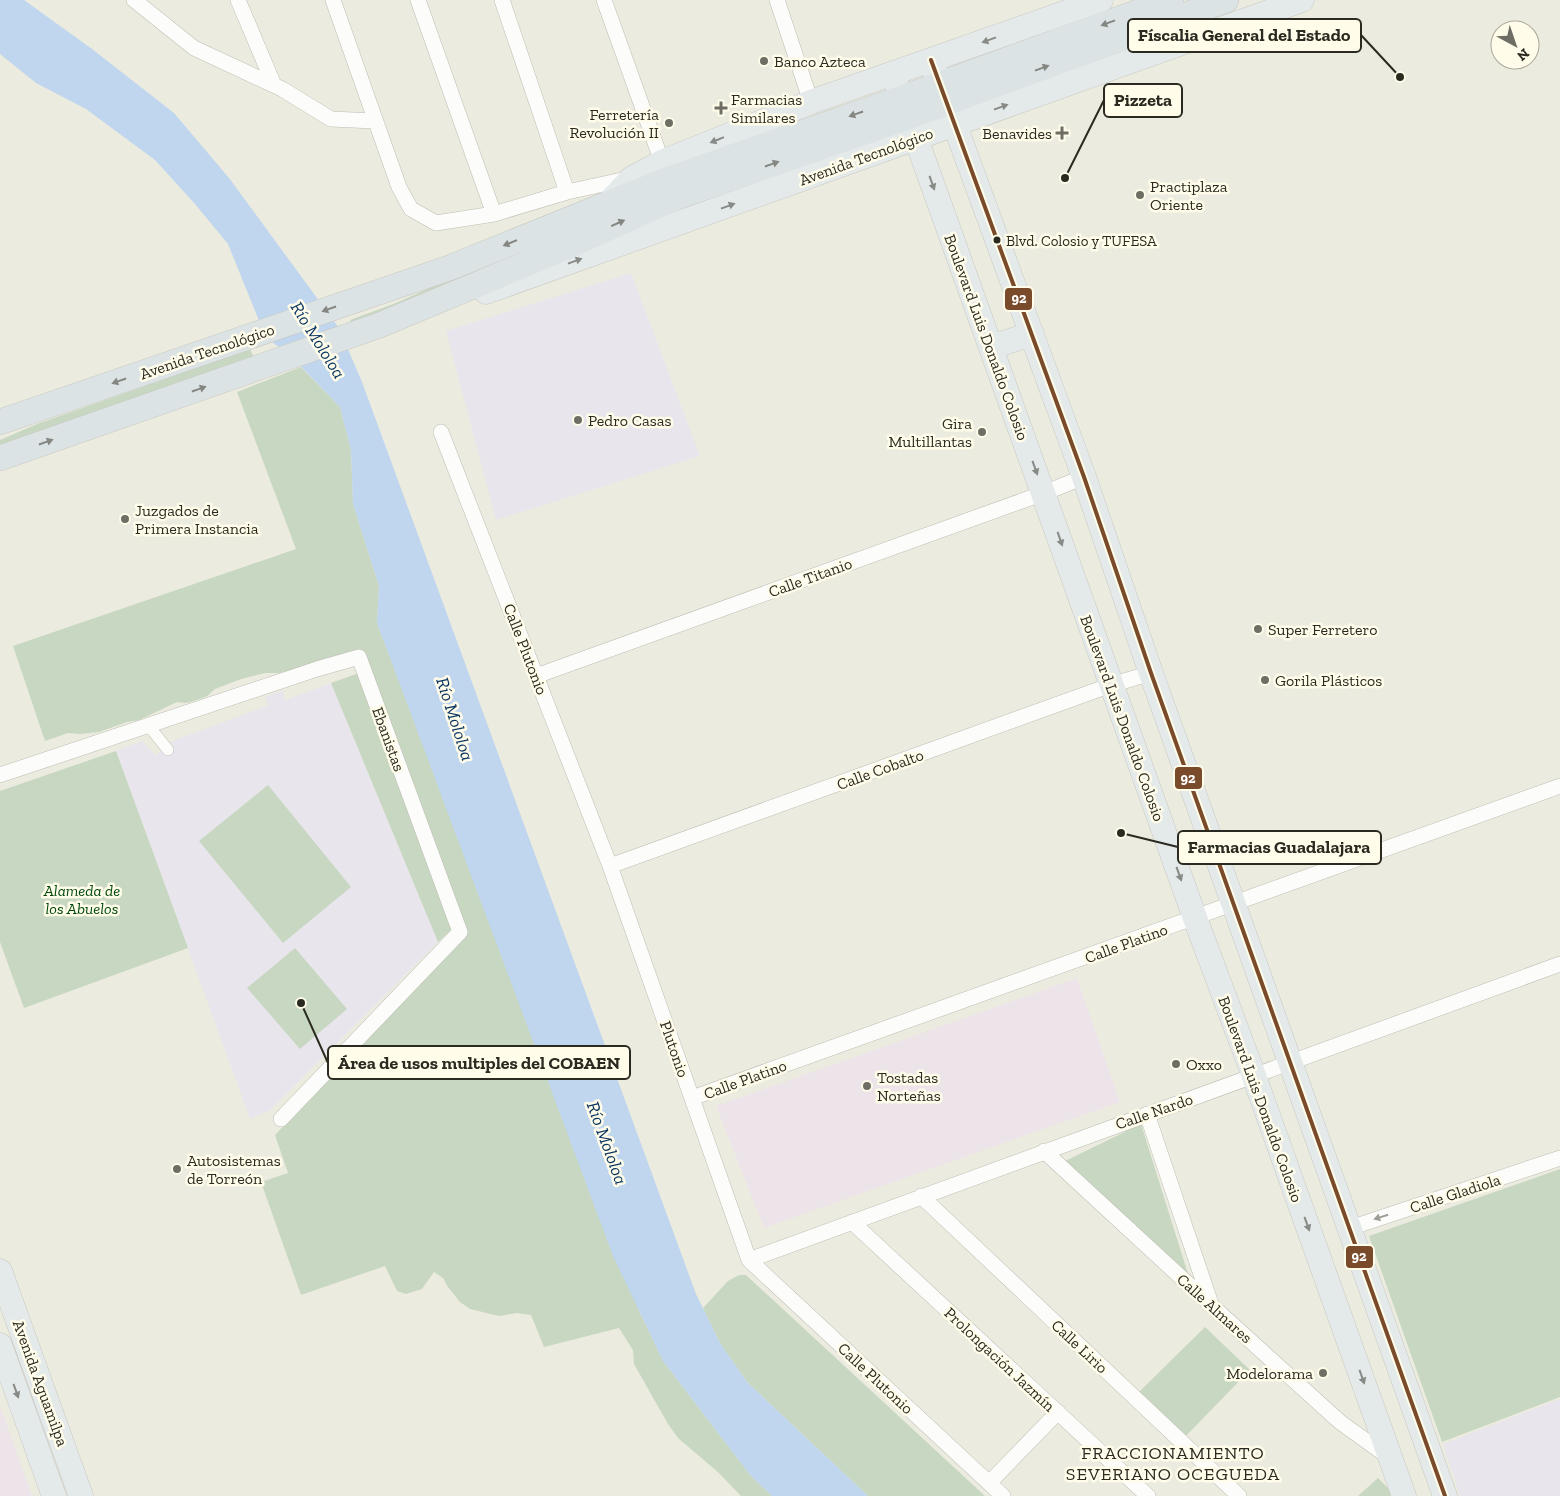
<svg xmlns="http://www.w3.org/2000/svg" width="1560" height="1496" font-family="'Zilla Slab',serif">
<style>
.industrial{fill:#ede4e9}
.education{fill:#e8e6ec}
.green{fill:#c7d7c1}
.water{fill:#bfd6ee}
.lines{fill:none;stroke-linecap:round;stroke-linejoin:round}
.pedestrian-casing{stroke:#bebdb4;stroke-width:12}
.minor-casing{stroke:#bebdb4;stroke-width:16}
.primary-casing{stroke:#c9c9c3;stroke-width:25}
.trunk-casing{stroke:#c9c9c3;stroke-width:26}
.pedestrian{stroke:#fcfcfa;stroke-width:11}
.minor{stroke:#fcfcfa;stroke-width:15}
.primary{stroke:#e4e9ea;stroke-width:24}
.trunk{stroke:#dce3e4;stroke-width:25}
.bus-1-casing{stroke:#fffcea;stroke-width:8}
.bus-1{stroke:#7a4b2a;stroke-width:4}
.oneway{fill:#848682}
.oneway2{fill:#888a86}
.oneway3{fill:#9e9e98}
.poi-dot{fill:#6f6e64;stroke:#fffcea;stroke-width:2}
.bus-dot{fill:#2b2a21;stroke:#fffcea;stroke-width:2}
.labels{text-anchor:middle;stroke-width:5;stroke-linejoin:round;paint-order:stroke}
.bus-label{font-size:15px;fill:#2b2a21;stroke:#fffcea;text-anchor:start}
.poi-label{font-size:16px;fill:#2b2a21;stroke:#fffcea;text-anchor:start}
.street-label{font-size:16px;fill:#2b2a21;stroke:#fffcea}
.park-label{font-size:16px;font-style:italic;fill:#00490b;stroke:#fffcea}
.water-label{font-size:18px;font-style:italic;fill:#07335f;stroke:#fffcea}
.neighbourhood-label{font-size:18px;letter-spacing:1px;fill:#2b2a21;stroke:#fffcea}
.leader{fill:none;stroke:#2b2a21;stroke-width:2}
.callout-dot{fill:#2b2a21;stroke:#fffcea;stroke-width:2}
.callout{fill:#fffcea;stroke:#2b2a21;stroke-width:2}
.callout-label{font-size:18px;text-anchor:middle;font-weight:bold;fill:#2b2a21}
.line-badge{stroke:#fffcea;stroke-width:2}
.badge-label{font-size:14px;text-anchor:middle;font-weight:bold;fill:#fff}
</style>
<rect width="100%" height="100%" fill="#ecebdf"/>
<!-- industrial -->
<path class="industrial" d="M1077 978 1120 1102 764 1228 716 1106Z
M0 1407 8 1428 32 1496H0Z"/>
<!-- education -->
<path class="education" d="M631 273 700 456 496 520 446 331Z
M331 683 438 942 269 1111 250 1119 116 751 142 741 156 755 175 740 269 705 265 697 283 690 285 700Z
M1560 1399V1496H1460L1443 1444Z"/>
<!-- green -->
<path class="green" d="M561 229 397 307 352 325 350 320 396 303Z
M250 349 254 358 0 449V440L37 424Z
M301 367 340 407 351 450 353 504 379 586 377 623 640 1313 663 1361 751 1476 772 1496H741L719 1473 678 1438 668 1424 634 1364 633 1350 619 1328 544 1347 531 1315 517 1313 499 1316 470 1309 460 1302 448 1287 443 1278 434 1272 422 1289 406 1294 397 1291 385 1266 301 1295 261 1182 288 1173 275 1135 460 942 465 938 359 658 278 673H265L241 679 215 689 207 696 197 700 186 703 177 702 139 720 127 722 99 732 80 734 68 733 45 741 13 646 296 549 237 392Z
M359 673 456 925 438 942 331 683Z
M116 751 188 948 24 1008 0 942V791Z
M268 785 351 887 283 943 199 841Z
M295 948 347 1009 300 1049 247 988Z
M1141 1124 1189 1277 1063 1162Z
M1560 1169V1397L1442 1442 1369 1236Z
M739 1275H746L985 1496H868L747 1382 720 1343 703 1308 728 1281Z
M1205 1327 1250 1370 1181 1441 1134 1397Z
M1378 1478 1392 1492 1393 1496H1358Z"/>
<!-- water -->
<path class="water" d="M0 0H24L92 49 174 113 229 178 339 328 362 382 696 1294 720 1343 747 1382 868 1496H772L751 1476 663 1361 613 1256 377 623 379 586 353 504 351 450 340 407 287 352 273 343 260 323 228 244 195 204 155 160 86 109 36 83 0 54Z"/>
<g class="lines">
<defs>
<path id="pedestrian" d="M148 725 168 750"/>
<path id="minor" d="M134 0 194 48 282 89 331 119 375 121
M238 0 274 85
M333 0 399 187 411 209 436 223 494 214 567 192 631 178
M418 0 494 214
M502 0 567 192
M604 0 662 162
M777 0 811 102
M441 432 610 866 749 1260 1003 1496
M536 676 1044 493 1084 477
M0 775 317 669 359 657 460 932 281 1119
M610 866 1111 685 1151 673
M692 1098 1560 786
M1147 1114 1211 1304
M1044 1151 1212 1306 1340 1422 1390 1458
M921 1196 1239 1496
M852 1222 1148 1496
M1350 1228 1560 1158
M749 1260C1019 1160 1290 1063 1560 964
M989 1483 1058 1412"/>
<path id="primary" d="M931 60 1084 477 1151 673 1445 1496
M893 74 1195 918 1254 1076 1404 1496
M609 202 632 178 662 162 811 102 1101 0
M486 292 1302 0
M991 347 1032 334
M0 1271 81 1496
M0 1345 54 1496"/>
<path id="trunk" d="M0 422 449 268 669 179 902 98 1171 0
M0 458 380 325 564 248 677 197 908 117 1226 0"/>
</defs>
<!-- pedestrian casing -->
<use href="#pedestrian" class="pedestrian-casing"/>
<!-- minor casing -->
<use href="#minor" class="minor-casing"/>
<!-- primary casing -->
<use href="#primary" class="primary-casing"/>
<!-- trunk casing -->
<use href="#trunk" class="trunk-casing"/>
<!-- pedestrian -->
<use href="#pedestrian" class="pedestrian"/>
<!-- minor -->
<use href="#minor" class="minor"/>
<!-- primary -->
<use href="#primary" class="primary"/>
<!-- trunk -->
<use href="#trunk" class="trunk"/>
<defs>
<path id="bus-1" d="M931 60 1084 477 1151 673 1445 1496"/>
</defs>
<!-- bus-1 casing -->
<use href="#bus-1" class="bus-1-casing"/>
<!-- bus-1 -->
<use href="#bus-1" class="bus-1"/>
</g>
<!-- one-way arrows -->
<defs><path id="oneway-solid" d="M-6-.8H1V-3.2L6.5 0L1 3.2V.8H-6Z" transform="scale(1.25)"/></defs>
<g class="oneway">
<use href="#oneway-solid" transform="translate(1108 23) rotate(160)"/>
<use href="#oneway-solid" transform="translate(1042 68) rotate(-20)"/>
<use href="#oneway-solid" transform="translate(856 114) rotate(161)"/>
<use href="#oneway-solid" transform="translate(772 164) rotate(-19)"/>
<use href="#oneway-solid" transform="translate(618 223) rotate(-24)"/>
<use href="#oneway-solid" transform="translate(510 243) rotate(158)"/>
<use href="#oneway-solid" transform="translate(329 309) rotate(161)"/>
<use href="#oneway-solid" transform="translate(119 381) rotate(161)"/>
<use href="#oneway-solid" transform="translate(199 389) rotate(-19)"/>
<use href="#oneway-solid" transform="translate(46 442) rotate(-19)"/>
</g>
<g class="oneway2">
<use href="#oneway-solid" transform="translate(989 40) rotate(160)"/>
<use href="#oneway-solid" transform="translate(1001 107) rotate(-20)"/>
<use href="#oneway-solid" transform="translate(717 140) rotate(158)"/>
<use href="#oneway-solid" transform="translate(932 183) rotate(70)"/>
<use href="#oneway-solid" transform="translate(728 206) rotate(-20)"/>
<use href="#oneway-solid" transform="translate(575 261) rotate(-20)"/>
<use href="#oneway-solid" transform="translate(1035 468) rotate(70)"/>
<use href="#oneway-solid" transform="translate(1060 539) rotate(71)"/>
<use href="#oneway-solid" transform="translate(1179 874) rotate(70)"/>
<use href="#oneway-solid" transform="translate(1307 1224) rotate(70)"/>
<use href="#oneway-solid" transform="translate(1362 1377) rotate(70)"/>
<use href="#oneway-solid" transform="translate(16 1391) rotate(70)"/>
</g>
<use class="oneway3" href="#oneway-solid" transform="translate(1381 1217) rotate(162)"/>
<!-- markers -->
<g class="poi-dot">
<circle cx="764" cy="61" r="5"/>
<path d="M718.5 100.5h5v5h5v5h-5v5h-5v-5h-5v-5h5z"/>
<circle cx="669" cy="123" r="5"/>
<path d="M1059.5 125.5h5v5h5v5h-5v5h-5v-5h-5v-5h5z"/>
<circle cx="1140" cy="195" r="5"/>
<circle cx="578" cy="420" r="5"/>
<circle cx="982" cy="432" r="5"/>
<circle cx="125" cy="519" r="5"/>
<circle cx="1258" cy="629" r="5"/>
<circle cx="1265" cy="680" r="5"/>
<circle cx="1176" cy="1064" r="5"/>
<circle cx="867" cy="1086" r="5"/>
<circle cx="177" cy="1169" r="5"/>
<circle cx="1323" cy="1373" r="5"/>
</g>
<circle class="bus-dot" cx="997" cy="240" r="4.5"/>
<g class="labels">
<!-- bus labels -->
<g class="bus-label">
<text x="1006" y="246">Blvd. Colosio y TUFESA</text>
</g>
<!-- poi labels -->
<g class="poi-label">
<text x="774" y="67">Banco Azteca</text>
<text x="731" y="105">Farmacias<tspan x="731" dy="18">Similares</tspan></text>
<text x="659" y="120" text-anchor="end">Ferretería<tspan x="659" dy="18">Revolución II</tspan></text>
<text x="1052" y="139" text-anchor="end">Benavides</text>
<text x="1150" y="192">Practiplaza<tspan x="1150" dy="18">Oriente</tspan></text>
<text x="588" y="426">Pedro Casas</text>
<text x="972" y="429" text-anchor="end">Gira<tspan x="972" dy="18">Multillantas</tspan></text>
<text x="135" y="516">Juzgados de<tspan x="135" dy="18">Primera Instancia</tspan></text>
<text x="1268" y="635">Super Ferretero</text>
<text x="1275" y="686">Gorila Plásticos</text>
<text x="1186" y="1070">Oxxo</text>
<text x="877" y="1083">Tostadas<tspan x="877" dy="18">Norteñas</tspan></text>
<text x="187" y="1166">Autosistemas<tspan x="187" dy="18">de Torreón</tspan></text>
<text x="1313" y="1379" text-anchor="end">Modelorama</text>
</g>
<!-- street labels -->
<g class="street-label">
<text transform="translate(866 156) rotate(-20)" y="6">Avenida Tecnológico</text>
<text transform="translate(987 337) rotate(70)" y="6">Boulevard Luis Donaldo Colosio</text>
<text transform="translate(207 351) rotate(-19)" y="6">Avenida Tecnológico</text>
<text transform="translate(810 577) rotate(-20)" y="6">Calle Titanio</text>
<text transform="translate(526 649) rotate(69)" y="6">Calle Plutonio</text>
<text transform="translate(1123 718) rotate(70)" y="6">Boulevard Luis Donaldo Colosio</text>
<text transform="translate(389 739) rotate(70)" y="6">Ebanistas</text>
<text transform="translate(880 769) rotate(-20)" y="6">Calle Cobalto</text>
<text transform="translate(1126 943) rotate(-20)" y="6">Calle Platino</text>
<text transform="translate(675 1049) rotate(71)" y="6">Plutonio</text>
<text transform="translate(745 1079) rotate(-20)" y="6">Calle Platino</text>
<text transform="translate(1261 1099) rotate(70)" y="6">Boulevard Luis Donaldo Colosio</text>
<text transform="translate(1154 1111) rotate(-19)" y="6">Calle Nardo</text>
<text transform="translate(1455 1193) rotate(-18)" y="6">Calle Gladiola</text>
<text transform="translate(1215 1308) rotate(42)" y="6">Calle Almares</text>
<text transform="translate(1080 1346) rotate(43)" y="6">Calle Lirio</text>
<text transform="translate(1000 1359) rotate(43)" y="6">Prolongación Jazmín</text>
<text transform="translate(876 1378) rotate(43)" y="6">Calle Plutonio</text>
<text transform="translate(41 1383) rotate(70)" y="6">Avenida Aguamilpa</text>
</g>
<!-- park labels -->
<g class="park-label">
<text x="82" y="896">Alameda de<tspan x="82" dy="18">los Abuelos</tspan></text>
</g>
<!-- water labels -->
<g class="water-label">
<text transform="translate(318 340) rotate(58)" y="6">Río Mololoa</text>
<text transform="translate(455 719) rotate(72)" y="6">Río Mololoa</text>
<text transform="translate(607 1143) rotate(70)" y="6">Río Mololoa</text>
</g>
<!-- neighbourhood labels -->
<g class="neighbourhood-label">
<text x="1173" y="1459">FRACCIONAMIENTO<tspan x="1173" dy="21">SEVERIANO OCEGUEDA</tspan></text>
</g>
</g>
<!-- callouts -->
<path class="leader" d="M1400 77L1361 35M1065 178L1104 100M1121 833L1178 847M301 1003L328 1063"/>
<g class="callout-dot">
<circle cx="1400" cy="77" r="5"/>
<circle cx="1065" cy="178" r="5"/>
<circle cx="1121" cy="833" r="5"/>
<circle cx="301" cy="1003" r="5"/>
</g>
<g class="callout">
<rect x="1128" y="19" width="233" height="33" rx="5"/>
<rect x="1104" y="84" width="78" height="33" rx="5"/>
<rect x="1178" y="831" width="203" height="33" rx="5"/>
<rect x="328" y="1046" width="302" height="33" rx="5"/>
</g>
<g class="callout-label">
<text x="1244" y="41">Físcalia General del Estado</text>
<text x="1143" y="106">Pizzeta</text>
<text x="1279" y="853">Farmacias Guadalajara</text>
<text x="479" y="1069">Área de usos multiples del COBAEN</text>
</g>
<g class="line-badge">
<rect x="1004" y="287" width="29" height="24" rx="5" fill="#7a4b2a"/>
<rect x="1174" y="766" width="29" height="24" rx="5" fill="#7a4b2a"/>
<rect x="1345" y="1245" width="29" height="24" rx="5" fill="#7a4b2a"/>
</g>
<g class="badge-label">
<text x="1019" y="303">92</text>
<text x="1188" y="783">92</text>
<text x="1359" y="1261">92</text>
</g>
<!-- north arrow -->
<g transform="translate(1515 45) rotate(140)"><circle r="24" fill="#fffcea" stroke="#aaa89a"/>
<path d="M0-4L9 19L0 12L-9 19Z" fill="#6f6e64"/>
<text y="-8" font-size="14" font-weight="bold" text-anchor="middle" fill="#2b2a21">N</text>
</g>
</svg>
